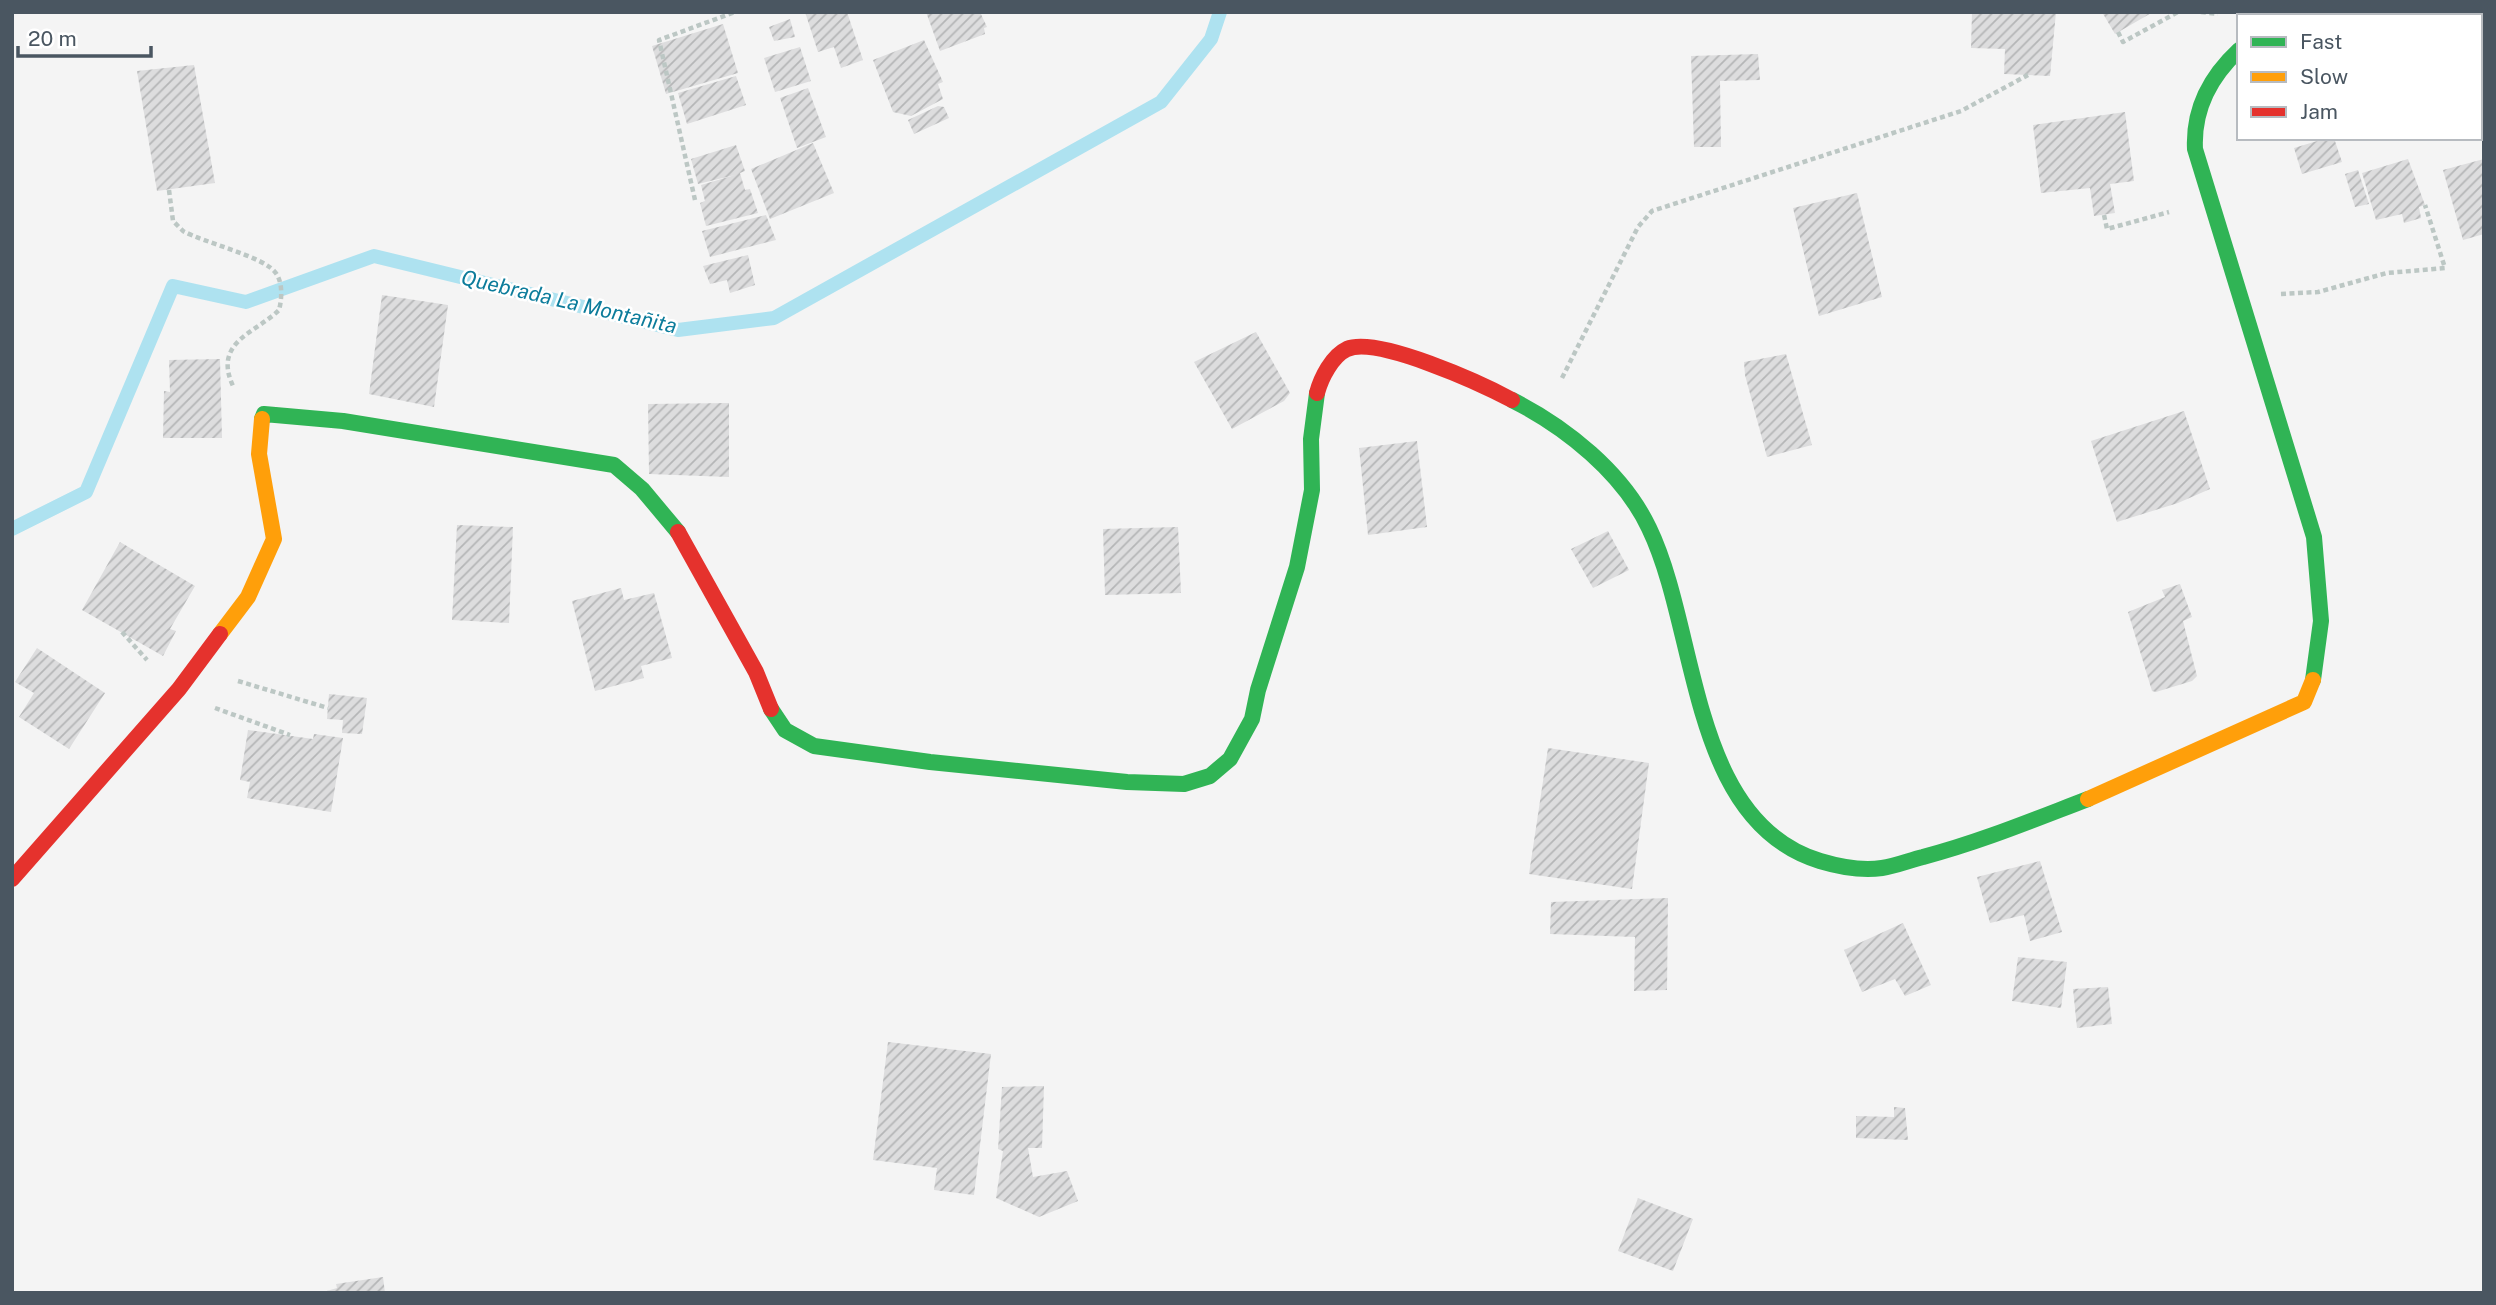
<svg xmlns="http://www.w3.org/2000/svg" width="2496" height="1305" font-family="'Public Sans',sans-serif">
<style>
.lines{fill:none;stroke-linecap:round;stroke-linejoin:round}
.stream{stroke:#aee2f0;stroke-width:14}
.building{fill:url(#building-hatch)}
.path{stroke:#bcc7c4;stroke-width:4.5;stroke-dasharray:5 3.5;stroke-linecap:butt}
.street{stroke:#ced0d2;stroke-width:38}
.fast{stroke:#30b455;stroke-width:16}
.slow{stroke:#ff9f0a;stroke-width:16}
.jam{stroke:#e5322d;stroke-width:16}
.labels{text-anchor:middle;stroke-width:5;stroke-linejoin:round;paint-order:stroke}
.water-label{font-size:21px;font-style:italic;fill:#0c7c9b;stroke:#fff}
</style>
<defs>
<pattern id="building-hatch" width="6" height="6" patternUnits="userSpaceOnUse" patternTransform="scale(1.75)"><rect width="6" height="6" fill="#ddddde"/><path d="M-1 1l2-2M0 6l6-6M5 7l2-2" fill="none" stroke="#b5b6b7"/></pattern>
</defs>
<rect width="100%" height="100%" fill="#f4f4f4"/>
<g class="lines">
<!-- stream -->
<path class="stream" d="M12 529 86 492 173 286 246 302 374 256 678 330 774 318 1161 102 1211 39 1220 12"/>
</g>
<!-- building -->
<path class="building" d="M805 12H847L863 60 841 68 834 47 818 52Z
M926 12H980L987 27 984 28 985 34 940 51Z
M1972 12H2056L2050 76 2004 74 2005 49 1971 48Z
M2102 12H2153L2115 34Z
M790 19 795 37 774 41 769 27Z
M723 24 738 73 666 94 652 46Z
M924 40 943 82 938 84 943 99 911 116 893 112 873 60Z
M800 47 811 81 775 92 764 58Z
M1758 54 1760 80 1720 81 1721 147H1694L1691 56Z
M194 65 215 183 157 191 137 71Z
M736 76 746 105 687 124 678 93Z
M808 88 826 137 797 148 780 98Z
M938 106 944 107 949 118 914 134 908 120Z
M2125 112 2134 181 2110 184 2115 213 2094 216 2090 188 2041 193 2033 125Z
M2327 138H2334L2342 162 2302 174 2294 148Z
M813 143 834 193 770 219 751 169Z
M736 145 745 171 740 173 745 190 750 189 758 213 706 226 700 203 705 201 701 185 735 175 698 184 691 159Z
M2408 159 2425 205 2419 207 2421 218 2404 223 2402 214 2376 220 2362 173Z
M2484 159V234L2463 240 2443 170Z
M2358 170 2369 204 2355 207 2345 174Z
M1857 193 1882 297 1819 316 1793 208Z
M766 215 776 240 710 257 702 231Z
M748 255 755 285 730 293 727 280 710 284 703 266Z
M382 295 448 305 434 407 369 394Z
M1256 332 1290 393 1284 401 1232 429 1194 362Z
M1786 354 1812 445 1767 457 1745 375 1744 362Z
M220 359 222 438H163L164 391 170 392 169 360Z
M729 403V477L649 474 648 404Z
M2184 411 2210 489 2178 503 2117 522 2091 441Z
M1417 441 1427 527 1368 535 1359 448Z
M457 525 513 527 509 623 452 620Z
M1178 527 1181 593 1105 595 1103 529Z
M1608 531 1629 570 1593 588 1571 549Z
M120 542 195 586 170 629 176 631 163 656 82 610Z
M2180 584 2192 617 2183 621 2197 676 2192 681 2156 692 2152 691 2128 612 2165 597 2162 590Z
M621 588 624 600 654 593 672 658 641 666 644 678 595 691 572 601Z
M37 648 105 693 69 749 19 717 34 693 15 682Z
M329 694 367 698 362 734 342 733 343 720 327 719Z
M248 730 313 739 314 734 343 738 331 812 247 798 250 782 240 780Z
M1548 748 1649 763 1632 889 1529 874Z
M2040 861 2062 932 2030 941 2024 915 1990 923 1977 877Z
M1668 898 1667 990 1634 991 1635 937 1550 934 1551 902Z
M1903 923 1931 985 1905 996 1895 979 1862 992 1844 950Z
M2018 957 2067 962 2061 1008 2012 1001Z
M2108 987 2112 1024 2077 1028 2073 989Z
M888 1042 991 1054 974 1195 934 1190 937 1168 873 1160Z
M1044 1086 1042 1148H1028L1033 1177 1067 1171 1078 1201 1039 1217 996 1198 1003 1151 998 1149 1002 1087Z
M1894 1107 1905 1108 1908 1140 1856 1138V1116L1894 1117Z
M1638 1198 1693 1219 1673 1271 1618 1251Z
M383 1277 385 1293H320L337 1288 336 1284Z"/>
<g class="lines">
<!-- path -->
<path class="path" d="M2201 12 2218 14
M2395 12 2396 16
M2118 32 2123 42 2178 12
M169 190 173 221 183 231C205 243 262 256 275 272 283 281 282 299 279 310 256 333 211 342 234 388
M695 200 659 40 735 12
M2104 215 2107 229 2169 212
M2281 294 2318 292 2387 273 2445 268 2425 205
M1562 378 1638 227 1652 211 1961 111 2028 75
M122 632 147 660
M238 681 328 708
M215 708 290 735"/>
<!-- street -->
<path class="street" d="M2288 16 2294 12"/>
<!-- fast -->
<path class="fast" d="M2239 50C2211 76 2193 109 2195 149L2314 537 2321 621 2313 680
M1512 400C1566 427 1623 473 1649 528 1699 631 1689 821 1820 861 1840 867 1862 871 1882 868 1896 866 1910 860 1923 857 1980 842 2033 820 2088 799
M262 419 264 414 343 421 614 465 642 489 678 532
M771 709 785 730 814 746 930 762 1127 782 1184 784 1210 776 1230 759 1252 719 1258 690 1297 567 1312 490 1311 439 1317 393"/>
<!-- slow -->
<path class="slow" d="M220 634 248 597 274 539 259 454 262 419
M2088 799 2304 702 2313 680"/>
<!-- jam -->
<path class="jam" d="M1317 393C1321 378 1332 356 1347 349 1378 336 1482 384 1512 400
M678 532 756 672 771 709
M12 879 179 689 220 634"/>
</g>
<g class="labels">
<!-- water labels -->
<g class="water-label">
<text transform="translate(569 302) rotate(13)" y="7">Quebrada La Montañita</text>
</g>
</g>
<!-- border -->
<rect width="2496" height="1305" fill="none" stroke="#4a5661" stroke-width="28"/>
<!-- legend -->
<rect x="2237" y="14" width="245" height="126" fill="#ffffff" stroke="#b7bbc0" stroke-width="2"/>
<rect x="2251" y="37" width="35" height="10" fill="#30b455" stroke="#b7bbc0" stroke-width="2"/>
<text x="2300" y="49" font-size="21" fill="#4a5661">Fast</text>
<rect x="2251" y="72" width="35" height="10" fill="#ff9f0a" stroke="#b7bbc0" stroke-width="2"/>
<text x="2300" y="84" font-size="21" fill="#4a5661">Slow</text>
<rect x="2251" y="107" width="35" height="10" fill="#e5322d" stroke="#b7bbc0" stroke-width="2"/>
<text x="2300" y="119" font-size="21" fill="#4a5661">Jam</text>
<!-- scale -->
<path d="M18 46v10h133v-10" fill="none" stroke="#4a5661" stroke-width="3.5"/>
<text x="28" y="46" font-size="21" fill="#4a5661" stroke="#ffffff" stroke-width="5" paint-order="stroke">20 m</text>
</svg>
